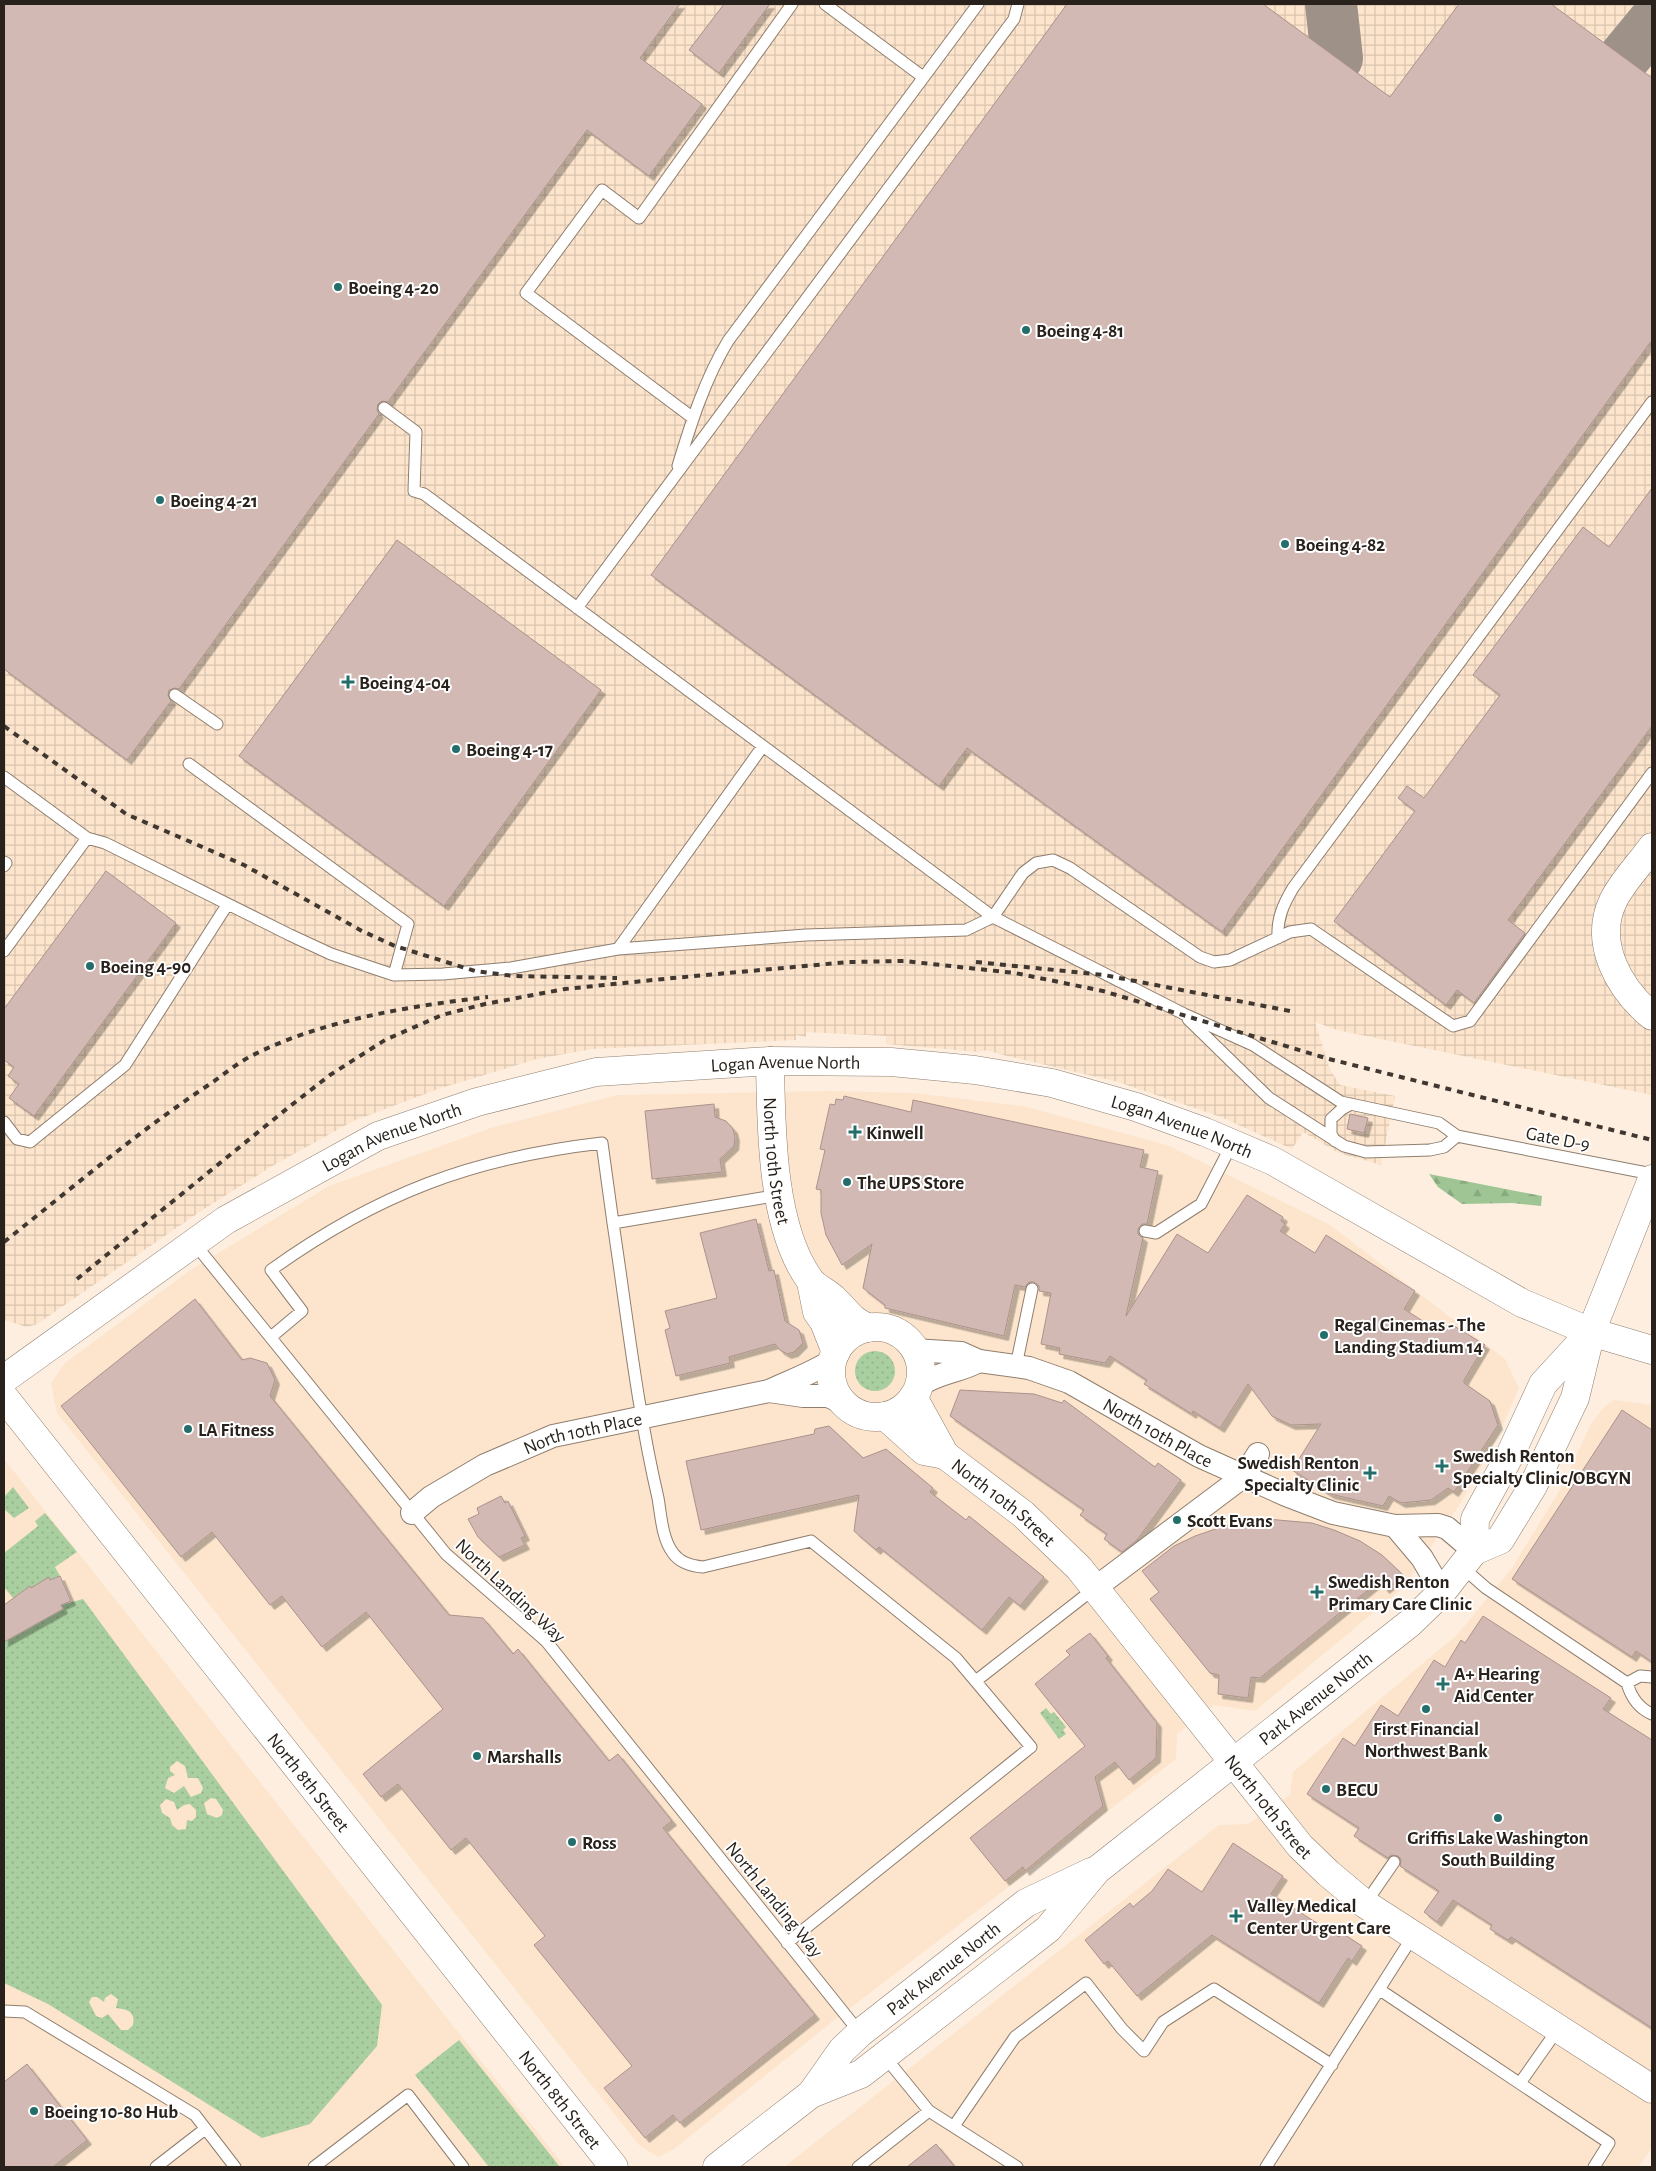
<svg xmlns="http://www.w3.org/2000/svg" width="1656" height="2171" font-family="'Alegreya Sans',sans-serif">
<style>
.built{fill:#fde5cd}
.industrial{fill:url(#industrial-grid)}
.grass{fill:url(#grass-dots);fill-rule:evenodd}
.forest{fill:url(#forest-firs)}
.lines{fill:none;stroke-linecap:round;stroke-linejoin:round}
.taxiway{stroke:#9e9288;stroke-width:52}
.building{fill:#d3b9b3;stroke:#ab928c;filter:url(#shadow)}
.lane-casing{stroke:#8f7e6e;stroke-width:13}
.street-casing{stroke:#8f7e6e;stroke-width:24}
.secondary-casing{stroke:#8f7e6e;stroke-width:29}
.lane{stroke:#fff;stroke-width:11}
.street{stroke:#fff;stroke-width:22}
.secondary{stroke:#fff;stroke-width:28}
.rail{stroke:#3f3730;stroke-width:4;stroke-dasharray:6 6;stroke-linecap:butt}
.poi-dot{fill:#236e6b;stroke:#fff;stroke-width:2}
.labels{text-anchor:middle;stroke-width:4;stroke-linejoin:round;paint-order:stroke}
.poi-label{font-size:19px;font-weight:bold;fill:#29221c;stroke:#fff;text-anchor:start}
.street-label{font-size:19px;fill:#29221c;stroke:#fff}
</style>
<defs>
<pattern id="industrial-grid" width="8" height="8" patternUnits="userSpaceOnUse" patternTransform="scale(1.25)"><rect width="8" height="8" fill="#fde5cd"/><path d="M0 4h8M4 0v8" fill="none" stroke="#d9c4af"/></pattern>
<pattern id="grass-dots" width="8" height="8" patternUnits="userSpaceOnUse" patternTransform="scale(1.25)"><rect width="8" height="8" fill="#a9ce9f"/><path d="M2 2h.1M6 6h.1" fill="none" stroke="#91b188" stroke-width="1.8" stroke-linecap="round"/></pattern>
<pattern id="forest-firs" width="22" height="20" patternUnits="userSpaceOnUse" patternTransform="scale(1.25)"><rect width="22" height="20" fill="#9fc595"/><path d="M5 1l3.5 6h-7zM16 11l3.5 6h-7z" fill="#89a980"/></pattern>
<filter id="shadow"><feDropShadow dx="4.5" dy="4.5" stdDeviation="0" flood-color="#0004"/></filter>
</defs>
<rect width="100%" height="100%" fill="#fdeedf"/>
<!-- built -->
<path class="built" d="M828 1091 914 1093 1023 1106 1167 1145 1330 1225 1505 1359 1519 1388 1496 1441 1458 1507 1403 1588 1255 1711 1214 1705 1177 1734 1176 1759 837 2018 674 2149 658 2157 639 2145 57 1413 51 1383 65 1363 189 1271 329 1186 491 1128 617 1095Z
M1614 1400 1652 1405V2147L1639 2167H784L1219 1825 1248 1824 1290 1795 1293 1772 1458 1634 1512 1568 1561 1488 1591 1424 1605 1406Z
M4 1459 565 2167H4Z"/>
<!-- industrial -->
<path class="industrial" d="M4 4H1652V1095L1337 1030 1315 1022 1330 1070 1340 1085 1395 1096 1381 1165 1339 1153 1303 1132 1292 1149 1221 1117 1118 1082 1003 1055 987 1050 979 1052 886 1044V1036L806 1032V1037L796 1035V1040L592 1049 537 1059 441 1088 353 1121 274 1165 204 1209 37 1324 27 1327 4 1320Z"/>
<!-- grass -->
<path class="grass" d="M855 1371a20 20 0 1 1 40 0a20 20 0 1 1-40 0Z
M13 1487 29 1508 14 1518 4 1509V1497Z
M45 1513 77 1552 55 1567 60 1576 50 1580 49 1578 31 1588 30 1586 13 1598 4 1587V1553L38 1526 35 1521Z
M83 1599 382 2005 377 2046 310 2124 262 2138 48 2004 4 1983V1642L62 1609 61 1605ZM177 1761 185 1766 188 1778H198L203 1788 201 1793 191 1797 184 1786 174 1793 165 1788 168 1778 175 1775 170 1771V1767ZM211 1798 216 1799 223 1810 222 1815 217 1818 207 1814 204 1803ZM166 1799 174 1802 177 1810 184 1805 190 1804 196 1810V1817L192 1821 187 1820 186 1829 178 1830 172 1825 170 1818 162 1813 160 1805ZM111 1994 118 1999 116 2008C126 2009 136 2011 133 2025L128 2030H121L108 2014 102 2018 96 2016 89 2002 92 1997H97L104 2002 105 1998Z
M1046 1708 1051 1714 1054 1712 1066 1727 1063 1730 1066 1734 1059 1739 1040 1713Z
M459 2040 560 2167H489L415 2075Z"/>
<!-- forest -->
<path class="forest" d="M1429 1174 1542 1196 1541 1206 1512 1203 1462 1204 1438 1187Z"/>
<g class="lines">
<!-- taxiway -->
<path class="taxiway" d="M1331 4 1337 58
M1624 58 1652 24"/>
</g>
<!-- building -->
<path class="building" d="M4 4H680L640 58 702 104 649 176 587 130 388 402 382 401 378 404 377 410 379 414 179 689 175 688 169 690 168 695 171 701 127 760 4 669Z
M724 4H770L719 73 689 50Z
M1067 4H1263L1390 97 1459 4H1551L1652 78V340L1222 932 967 748 939 786 651 575Z
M1652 488V726L1508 920 1525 933 1474 1003 1457 990 1446 1005 1334 921 1415 811 1398 798 1407 786 1424 798 1500 695 1473 675 1583 527 1609 547Z
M397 540 601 690 444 906 239 756Z
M106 871 176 923 34 1116 9 1098 19 1084 8 1076 14 1067 4 1060V1009Z
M844 1096 911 1112 913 1100 1144 1150 1140 1167 1158 1171 1147 1224H1142L1138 1229V1234L1143 1238 1126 1316 1177 1234 1208 1253 1247 1195 1283 1217 1281 1221 1285 1224 1280 1231 1315 1253 1326 1235 1415 1291 1404 1309 1440 1332 1444 1324 1449 1327 1451 1324 1485 1345 1464 1380V1383L1490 1401 1498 1425 1454 1492 1448 1488 1431 1500 1401 1503 1389 1496 1383 1506 1330 1494 1292 1470 1321 1424 1291 1425 1272 1416 1248 1384 1220 1428 1193 1411 1192 1414 1144 1384 1147 1380 1110 1356 1105 1363 1059 1354 1060 1348 1041 1344 1051 1293 1039 1291V1286L1034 1282H1029L1025 1287 1015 1285 1004 1336 885 1308V1305L863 1288 872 1244 842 1265 826 1235 821 1213V1190L816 1189 825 1150 820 1149 830 1104 835 1105 836 1099 843 1100Z
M714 1104 715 1117 726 1121 733 1129 735 1137 734 1146 720 1159 722 1172 652 1179 645 1111Z
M1350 1114 1368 1118 1364 1133 1347 1129Z
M756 1219 769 1271 774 1270 785 1321 799 1330 803 1343 794 1352 787 1354 780 1350 775 1344 729 1357 730 1363 676 1376 665 1330 670 1328 665 1311 717 1298 700 1233Z
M195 1299 242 1360 250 1358 267 1363 275 1380 270 1396 449 1615 483 1618 513 1654 518 1649 609 1761 618 1754 672 1821 663 1828 815 2015 680 2123 673 2115 645 2138 604 2088 632 2066 534 1945 545 1936 466 1838 451 1850 398 1784 381 1797 363 1774 443 1709 366 1612 322 1647 282 1596 270 1605 212 1532 181 1557 61 1406Z
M960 1390 1034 1394 1062 1403 1064 1400 1155 1467 1158 1463 1181 1480 1137 1540 1122 1552 1104 1539 1107 1534 1080 1515 1084 1510 950 1416Z
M1622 1410 1652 1430V1662L1636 1651 1632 1657 1512 1579Z
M829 1426 863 1458 886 1449 933 1488 930 1492 953 1510 966 1520 969 1516 1044 1577 1020 1606 1009 1597 982 1630 879 1547 876 1550 854 1531 859 1495 701 1530 686 1461 814 1434 815 1429Z
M501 1496 505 1503 508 1501 525 1536 521 1538 525 1545 499 1557 478 1537 468 1519 479 1514 477 1508Z
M1267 1519 1312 1523 1334 1530 1360 1541 1382 1555 1403 1575 1385 1589 1379 1581 1260 1678 1251 1677 1248 1698 1218 1694 1219 1675 1210 1673 1150 1599 1159 1592 1142 1571 1174 1546 1195 1536 1236 1522Z
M60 1576 71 1601 61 1605 63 1609 4 1642V1605L30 1586 31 1588 49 1577 50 1580Z
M1483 1616 1611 1698 1603 1709 1652 1740V2028L1511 1937 1508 1940 1490 1929 1492 1925 1453 1900 1437 1922 1424 1912 1439 1891 1400 1866 1401 1859 1398 1856 1391 1855 1388 1858 1354 1836 1359 1828 1307 1794 1343 1738 1355 1746 1381 1705 1398 1716 1434 1660 1445 1667 1461 1640 1465 1643Z
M1090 1633 1108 1656 1106 1658 1157 1723 1156 1758 1129 1780 1115 1762 1095 1777 1103 1806 1025 1871 1023 1867 1005 1881 970 1838 1085 1746 1035 1684 1070 1655 1066 1651Z
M1233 1843 1283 1876 1271 1894 1339 1937 1342 1933 1362 1946 1352 1961 1348 1958 1319 2003 1212 1935 1137 1996 1108 1961 1104 1964 1085 1940 1130 1903 1133 1907 1152 1891 1168 1869 1202 1892Z
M27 2064 87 2140 53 2167H4V2082Z
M936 2144 955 2167H907Z"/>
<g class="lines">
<defs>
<path id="lane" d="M825 4 923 77
M384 408 416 432 414 491 424 494 993 917 1184 1014 1253 1045 1341 1102 1439 1123 1457 1136 1652 1174
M693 418 526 293 602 190 639 218 792 4
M678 466C691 423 705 379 728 341L978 4
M577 608 1014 19 1018 4
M175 695 217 724
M189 764 408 924 394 975
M4 777 87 838 105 843 290 935 331 954 394 975 443 974 511 968 618 949 806 935 966 930 993 917 1023 873 1036 863 1053 860 1070 868 1200 957 1214 962 1230 960 1290 932 1311 929 1453 1026 1470 1021 1652 773
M4 862 6 863 4 866
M1278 938C1277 918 1283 905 1293 888L1652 402
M618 949 763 746
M4 951 87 838
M1188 1019 1269 1098 1344 1146 1366 1152 1430 1150 1444 1147 1457 1136
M4 1122 17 1139 30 1142 125 1065 227 905
M1335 1141 1331 1134V1119L1342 1109 1351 1104
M780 1195 613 1223C627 1315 637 1408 658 1498 661 1515 662 1539 673 1553 680 1563 691 1566 703 1567L811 1541 956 1658 1031 1747 787 1943
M1145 1231 1156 1233 1201 1204 1232 1144
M194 1243 446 1554 546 1641 860 2033
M271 1337 302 1311 271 1270C377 1194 472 1158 602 1143L613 1223
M1016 1366 1032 1289
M1462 1567 1486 1588 1627 1683C1631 1697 1638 1708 1652 1714
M977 1680 1095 1588
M1627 1683 1640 1676 1652 1677
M1365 1904 1394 1862
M1380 1990 1609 2143 1594 2167
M4 2011 25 2012 195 2115 235 2167
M885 2057 929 2111 1017 2167
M1520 2083 1558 2029
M954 2126 1015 2037 1086 1983 1122 2029 1144 2051 1163 2022 1214 1989 1332 2065
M156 2167 205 2129
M314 2167 408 2095 463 2167
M858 2167 929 2111
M1266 2167 1413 1936"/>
<g id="street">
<path id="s1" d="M914 1350 961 1353 979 1361 1029 1368 1069 1382 1199 1456 1286 1495 1333 1513 1395 1526 1438 1525 1447 1528 1474 1551"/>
<path d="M918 1386C941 1371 957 1373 979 1361"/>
<path d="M769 1391 803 1396H828L843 1403"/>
<path id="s2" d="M412 1513 431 1497 485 1465 553 1436 769 1391C790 1381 813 1373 833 1360"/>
<path d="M1395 1526 1422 1558 1442 1592"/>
<path d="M1095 1588 1244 1476 1258 1454"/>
</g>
<g id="secondary">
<path d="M1652 847C1640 864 1622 882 1613 901 1593 943 1619 989 1652 1016"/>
<path id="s3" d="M770 1061C771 1126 771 1227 810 1280 816 1288 827 1292 834 1299 849 1313 848 1318 868 1328"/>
<path d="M811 1282 817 1312 824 1322 836 1352"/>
<circle cx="876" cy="1372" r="45"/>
<path id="s4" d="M4 1379 226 1220 378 1136 477 1102 596 1072 770 1061 891 1062 975 1070 1052 1083 1136 1107 1205 1132 1273 1161 1522 1303 1591 1332 1652 1350"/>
<path id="s5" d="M4 1397 614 2167"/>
<path d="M913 1397 945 1455"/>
<path id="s6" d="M885 1416 924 1451 945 1455 1023 1514 1079 1568 1300 1846 1328 1873 1365 1904 1652 2089"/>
<path d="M1474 1551 1475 1519 1511 1453 1543 1384 1589 1334"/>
<path id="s7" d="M811 2094 842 2050 860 2033 1026 1903 1091 1872"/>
<path id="s8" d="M717 2167 811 2094 861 2074 1048 1929 1097 1870 1410 1623 1442 1592 1474 1551 1500 1540 1533 1486 1575 1398 1591 1332 1652 1179"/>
</g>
</defs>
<!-- lane casing -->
<use href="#lane" class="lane-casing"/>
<!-- street casing -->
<use href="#street" class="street-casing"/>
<!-- secondary casing -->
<use href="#secondary" class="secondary-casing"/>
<!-- lane -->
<use href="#lane" class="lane"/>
<!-- street -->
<use href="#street" class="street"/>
<!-- secondary -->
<use href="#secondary" class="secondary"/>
<!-- rail -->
<path class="rail" d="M4 726 126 814 244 865 362 931 395 946 475 971 513 976 617 978
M976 962 1104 975 1290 1011
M4 1242C71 1189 136 1133 207 1086 222 1076 236 1064 251 1056 322 1020 410 1006 488 997
M77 1279 289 1107 330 1075 385 1040 442 1015 485 1004 565 989 673 978 849 962 904 961 1015 973 1103 991 1329 1059 1652 1140"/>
</g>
<!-- markers -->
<g class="poi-dot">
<circle cx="338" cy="287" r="5"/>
<circle cx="1026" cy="330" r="5"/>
<circle cx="160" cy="500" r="5"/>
<circle cx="1285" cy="544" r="5"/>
<path d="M345.5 674.5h5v5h5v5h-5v5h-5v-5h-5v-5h5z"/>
<circle cx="456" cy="749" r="5"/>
<circle cx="90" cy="966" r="5"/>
<path d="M852.5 1124.5h5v5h5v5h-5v5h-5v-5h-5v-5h5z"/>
<circle cx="847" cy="1182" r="5"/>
<circle cx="1324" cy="1335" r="5"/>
<circle cx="188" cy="1429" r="5"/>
<path d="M1439.5 1458.5h5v5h5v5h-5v5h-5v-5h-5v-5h5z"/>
<path d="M1367.5 1465.5h5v5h5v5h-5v5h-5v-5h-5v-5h5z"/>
<circle cx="1177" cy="1520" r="5"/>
<path d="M1314.5 1584.5h5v5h5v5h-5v5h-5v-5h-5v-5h5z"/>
<path d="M1440.5 1676.5h5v5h5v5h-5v5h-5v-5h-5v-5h5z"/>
<circle cx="1426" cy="1709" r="5"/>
<circle cx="477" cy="1756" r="5"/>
<circle cx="1326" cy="1789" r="5"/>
<circle cx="1498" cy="1818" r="5"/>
<circle cx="572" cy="1842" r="5"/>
<path d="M1233.5 1908.5h5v5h5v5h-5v5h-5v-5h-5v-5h5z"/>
<circle cx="34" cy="2111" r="5"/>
</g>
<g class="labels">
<!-- poi labels -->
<g class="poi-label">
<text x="348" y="294">Boeing 4-20</text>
<text x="1036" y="337">Boeing 4-81</text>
<text x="170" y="507">Boeing 4-21</text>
<text x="1295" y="551">Boeing 4-82</text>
<text x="359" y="689">Boeing 4-04</text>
<text x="466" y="756">Boeing 4-17</text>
<text x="100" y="973">Boeing 4-90</text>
<text x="866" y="1139">Kinwell</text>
<text x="857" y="1189">The UPS Store</text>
<text x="1334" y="1331">Regal Cinemas - The<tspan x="1334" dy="22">Landing Stadium 14</tspan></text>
<text x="198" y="1436">LA Fitness</text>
<text x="1453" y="1462">Swedish Renton<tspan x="1453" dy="22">Specialty Clinic/OBGYN</tspan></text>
<text x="1359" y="1469" text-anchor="end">Swedish Renton<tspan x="1359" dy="22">Specialty Clinic</tspan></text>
<text x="1187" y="1527">Scott Evans</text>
<text x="1328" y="1588">Swedish Renton<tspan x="1328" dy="22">Primary Care Clinic</tspan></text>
<text x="1454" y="1680">A+ Hearing<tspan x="1454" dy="22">Aid Center</tspan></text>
<text x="1426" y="1735" text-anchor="middle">First Financial<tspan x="1426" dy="22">Northwest Bank</tspan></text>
<text x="487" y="1763">Marshalls</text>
<text x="1336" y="1796">BECU</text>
<text x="1498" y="1844" text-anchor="middle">Griffis Lake Washington<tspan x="1498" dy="22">South Building</tspan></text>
<text x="582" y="1849">Ross</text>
<text x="1247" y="1912">Valley Medical<tspan x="1247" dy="22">Center Urgent Care</tspan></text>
<text x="44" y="2118">Boeing 10-80 Hub</text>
</g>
<!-- street labels -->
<g class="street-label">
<text dy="7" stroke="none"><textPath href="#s4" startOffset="864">Logan Avenue North</textPath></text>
<text dy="7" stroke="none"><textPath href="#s4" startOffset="1269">Logan Avenue North</textPath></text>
<text dy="7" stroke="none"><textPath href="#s4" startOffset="459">Logan Avenue North</textPath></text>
<text transform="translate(1558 1138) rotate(11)" y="7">Gate D-9</text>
<text dy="7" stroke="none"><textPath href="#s3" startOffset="100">North 10th Street</textPath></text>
<text dy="7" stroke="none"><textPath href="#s1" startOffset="262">North 10th Place</textPath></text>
<text dy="7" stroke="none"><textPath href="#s2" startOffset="191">North 10th Place</textPath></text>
<text dy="7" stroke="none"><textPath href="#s6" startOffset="149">North 10th Street</textPath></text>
<text transform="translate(511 1590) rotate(43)" y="7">North Landing Way</text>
<text dy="7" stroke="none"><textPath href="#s8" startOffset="764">Park Avenue North</textPath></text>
<text dy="7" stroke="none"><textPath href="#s5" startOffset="491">North 8th Street</textPath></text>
<text dy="7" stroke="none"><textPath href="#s6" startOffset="554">North 10th Street</textPath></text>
<text transform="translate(775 1899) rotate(51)" y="7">North Landing Way</text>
<text dy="7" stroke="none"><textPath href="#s7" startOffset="184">Park Avenue North</textPath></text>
<text dy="7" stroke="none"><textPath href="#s5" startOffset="896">North 8th Street</textPath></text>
</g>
</g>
<!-- border -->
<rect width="1656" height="2171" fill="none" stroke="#29221c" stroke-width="10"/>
</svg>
